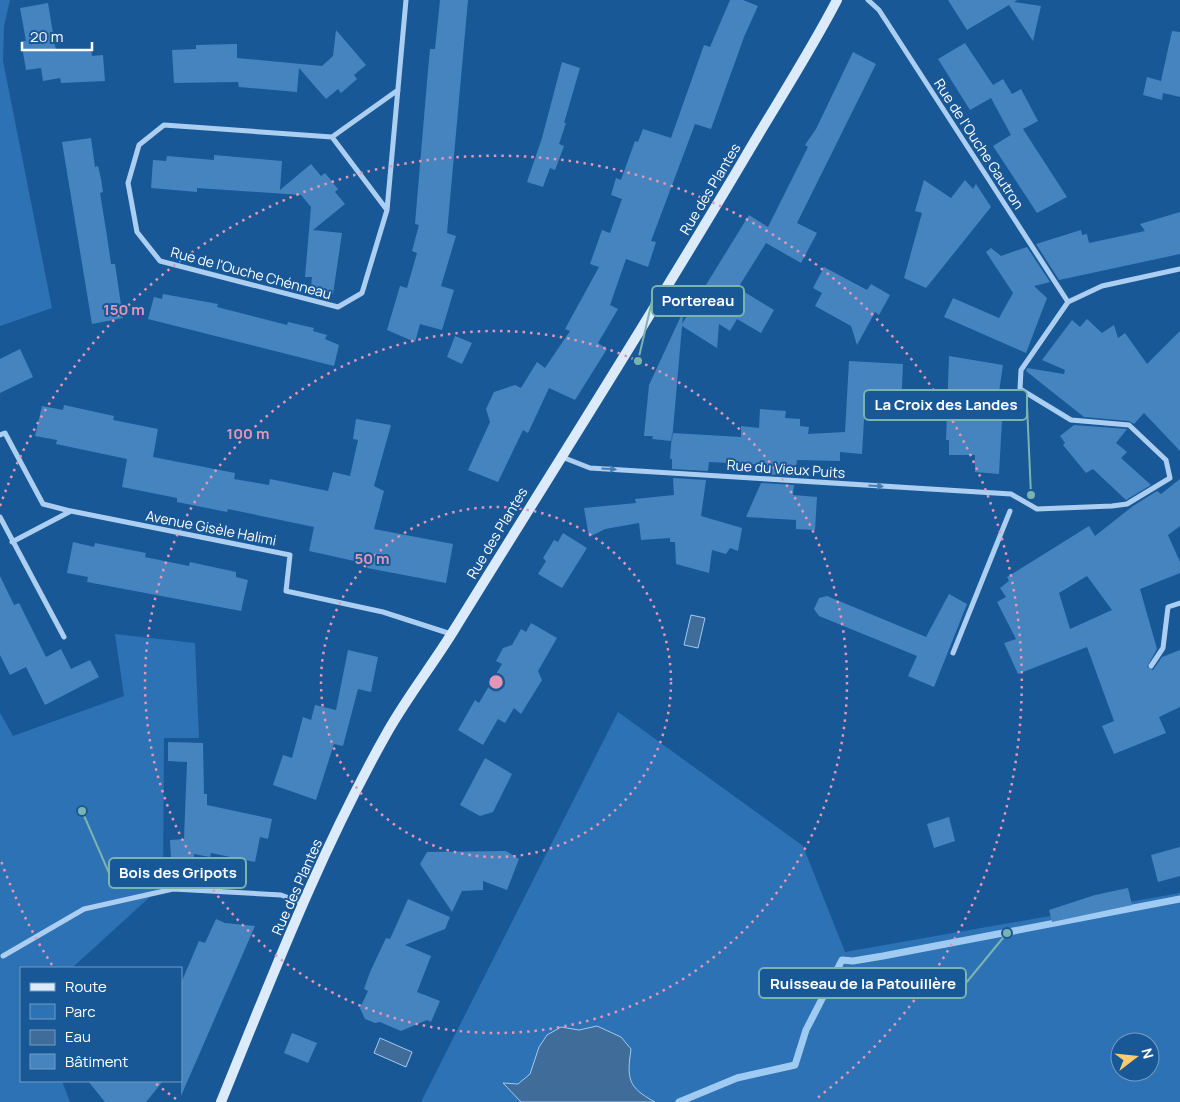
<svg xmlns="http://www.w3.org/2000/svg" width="1180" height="1102" font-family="Manrope,sans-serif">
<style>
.green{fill:#2d72b4;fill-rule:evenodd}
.water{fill:#406c99;stroke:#9fcbf3}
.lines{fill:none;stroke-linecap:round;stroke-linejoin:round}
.stream{stroke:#9fcbf3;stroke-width:7}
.building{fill:#4684bf;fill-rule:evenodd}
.street{stroke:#accff1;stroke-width:5}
.secondary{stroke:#dbebfb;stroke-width:10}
.oneway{fill:#457cb2}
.ring{fill:none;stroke:#e497b5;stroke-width:2.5;stroke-dasharray:2.5 5}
.labels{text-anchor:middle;stroke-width:4;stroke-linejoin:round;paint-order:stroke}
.street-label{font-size:14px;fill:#fff;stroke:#195897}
.centre{fill:#e497b5;stroke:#195897;stroke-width:2.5}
.ring-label{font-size:15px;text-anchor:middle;font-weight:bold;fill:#e497b5;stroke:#195897;stroke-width:4;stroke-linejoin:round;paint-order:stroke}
.leader{fill:none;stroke:#7bb4af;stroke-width:2}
.callout-dot{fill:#7bb4af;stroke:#195897;stroke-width:2}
.callout{fill:#195897;stroke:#7bb4af;stroke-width:2}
.callout-label{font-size:15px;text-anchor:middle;font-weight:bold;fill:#fff}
</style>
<rect width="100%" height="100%" fill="#195897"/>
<!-- green -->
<path class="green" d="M0 0H10L4 26 3 61 52 308 0 326Z
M115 634 195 643 199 738H164L163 885 72 968H21V1081H62L70 1102H0V713L13 736 124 696Z
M618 712 803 846 845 952 1180 893V1102H421ZM1120 1042H1150V1072H1120Z"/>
<!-- water -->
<path class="water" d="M691 615 705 618 698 648 684 645Z
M597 1026 621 1037 631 1049C627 1078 627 1087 655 1102H521L503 1083 518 1084 530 1074 539 1047 547 1035 561 1027 579 1030Z
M380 1038 412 1052 406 1067 374 1053Z"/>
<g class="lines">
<!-- stream -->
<path class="stream" d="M679 1102 737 1078 795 1065 806 1030 842 960 853 961 883 956 1180 899"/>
</g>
<!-- building -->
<path class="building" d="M440 0H468L447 233 456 236 441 286 454 290 442 330 420 324 415 342 387 330 400 286 407 288 417 253 412 251 419 225 415 224 428 70 430 49H435Z
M730 0H743L758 6 744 37 711 129 695 124 651 241 656 242 648 267 626 259 610 305 618 309 598 343 607 349 575 400 549 388 528 433 523 430 498 482 468 470 490 422 486 409 494 392 515 385 521 388 537 362 545 368 570 331 565 329 599 267 590 264 602 230 610 233 622 199 611 195 616 178 621 180 635 141 638 142 643 129 671 138 704 45 710 47Z
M948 0H1017L1014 2 1041 6 1033 41 1009 5 967 30Z
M48 3 56 51 91 49 92 56 103 55 105 81 61 83 60 78 43 81 41 68 26 70 21 41H26L20 8Z
M336 30 366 65 354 75 357 79 341 93 338 89 326 99 299 68 297 92 239 87 238 82 174 83 172 50 196 49V45L237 44V58L322 66 333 56Z
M1172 31 1180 32V97L1163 93 1162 100 1143 95 1147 77 1161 81Z
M965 43 993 85 1003 79 1012 94 1021 89 1038 121 1023 129 1067 197 1037 213 993 146 1014 133 1011 135 991 98 970 110 938 59Z
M853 52 876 64 797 223 817 233 801 263 766 243 738 288 774 310 761 333 737 319 730 331 719 324 717 348 682 326 672 441 652 439 653 436H644L649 385 681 316 683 317 682 324 749 215 768 227 808 147 805 145 816 129Z
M562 62 580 68 564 123H566L559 144 564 146 555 170 550 168 543 187 527 182 542 138Z
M91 138 95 167 98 166 101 179 103 192 100 193 107 236 111 264H115L123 318 92 324 62 142Z
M214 155 282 161 280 190 311 164 321 176 325 173 338 189 335 192 345 204 313 230 342 233 333 294 311 288 312 277H305L311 207 301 195 197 188V192L151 188 153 160 166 161 167 156 214 160Z
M924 180 951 198 965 180 973 189 976 184 991 207 926 288 904 278 922 213 915 211Z
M1180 212V254L1059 280 1036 244 1081 230 1082 235 1087 234 1089 243 1145 231 1140 224Z
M1027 247 1050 282 1034 286 1047 298 1026 353 944 317 953 298 999 318 1013 293 986 252 991 248 1001 256Z
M824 267 867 290 871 284 890 295 879 315 875 312 857 345 851 326 815 306 822 293 813 288Z
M163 294 218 304 217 307 287 325 288 322 314 328 313 331 327 335 325 339 339 345 334 366 148 319 154 297 162 299Z
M1087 319 1102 333 1114 325 1118 338 1125 333 1147 364 1180 331V451L1144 413 1134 424 1129 421 1084 417 1026 371 1027 368 1064 374 1065 370 1042 360 1072 320 1080 327Z
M455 336 472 343 462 364 447 357Z
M20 349 33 377 0 393V359Z
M949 356 1003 365 995 419 1002 420 999 474 975 472V455H949V440H946Z
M849 361 903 364 901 409 876 407 865 403 862 454 840 452V461L797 460 795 476 764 474 768 465 709 462 708 471 672 469V459H670L672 433 741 437V426L759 428 760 409 786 411 785 418 800 419V426L809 427 808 434 845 432Z
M64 405 114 416 113 420 158 429 153 457 235 473 234 479 269 485 270 479 328 491 333 472 350 476 358 440 353 439 356 419 391 425 374 486 384 491 374 529 453 544 446 583 367 568 368 564 309 551 314 527 228 509 227 512 177 502V498L122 487 127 459 56 444 57 440 35 436 42 406 63 410Z
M1074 425 1127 429 1116 443 1127 452 1121 458 1151 485 1126 500 1093 469 1086 473 1063 445 1065 443 1060 436Z
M673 478 706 480 701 516 742 528 738 551 730 548 726 554 712 550 709 573 676 564 675 542H670V538L641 540 639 523 605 529 589 537 584 508 636 503 635 499 674 495Z
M1180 479V526L1168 535 1180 562V573L1140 589 1157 649 1147 667 1153 670 1162 657 1180 650V707L1159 717 1166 733 1114 754 1102 726 1114 721 1087 647 1018 674 1004 643 1016 639 997 602 1006 597 1000 588 1009 581 1007 577 1089 526 1095 536 1133 506 1157 491 1161 494ZM1087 576 1112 610 1070 629 1059 593Z
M761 483 794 485 793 495 817 497 815 530 796 529V520L746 517Z
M563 533 587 548 562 588 538 574 546 561 543 558 548 550 554 540 558 542Z
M73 542 94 547 95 543 146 553 145 557 189 566 190 562 236 572V577L248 580 241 611 87 582 88 577 67 573Z
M0 576 14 605 19 603 46 657 61 649 71 669 90 660 99 677 45 705 26 667 10 675 0 655Z
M949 594 967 604 934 687 908 676 917 656 819 616 814 609 819 598 827 596 926 637Z
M531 623 557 638 538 671 542 680 521 714 514 708 505 723 498 719 483 745 458 730 475 700 479 703 502 664 496 661 503 648 512 645 521 629 526 632Z
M348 650 378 657 371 692 358 689 343 746 334 744 316 800 273 785 283 755 292 758 303 717 311 720 315 705 336 710Z
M168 742 203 743 204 794H207V805L272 819 268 839 260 837 255 862 211 853 210 857 194 854V858H171L170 840 184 839 187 762 168 761Z
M485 758 512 774 493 812 480 816 460 805Z
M949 817 955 841 934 848 927 824Z
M1180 847V876L1158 882 1151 855Z
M506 851 519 859 507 890 483 881V890L462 891 452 912 420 864 427 852Z
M1128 888 1132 905 1052 922 1049 910 1095 895Z
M408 899 450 917 445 929 405 945 431 956 417 992 440 1001 431 1022 427 1020 401 1031 380 1022 375 1023 365 1019 360 1008 368 991 364 989 370 972 386 938 390 939Z
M216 919 225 923 255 926 181 1096V983L199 941 205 943Z
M292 1033 317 1043 308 1063 284 1053Z
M88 1081H163L146 1102H105Z"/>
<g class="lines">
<!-- street -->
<path class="street" d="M868 0 879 10 1068 302
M332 137 398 90
M387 210 332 137 164 125 139 145 128 183 137 232 160 261 338 307 362 293 387 210 406 0
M0 435 5 433 43 504 70 511
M562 457 590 468 1011 494 1037 509 1112 506 1127 504 1170 478 1166 460 1129 425 1071 420 1020 389 1021 370 1068 302 1102 286 1180 269
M0 517 64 637
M12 542 71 511 290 555 286 591 383 612 451 634
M953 653 1010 511
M1151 666 1163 648 1168 607 1180 603
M3 956 84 909 173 889 281 895 303 903"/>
<!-- secondary -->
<path class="secondary" d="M221 1102C272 977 321 849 388 731 408 696 433 664 454 630 551 473 650 318 744 159 775 106 809 54 837 0"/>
</g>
<!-- one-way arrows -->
<defs><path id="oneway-solid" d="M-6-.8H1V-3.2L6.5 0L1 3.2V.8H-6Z" transform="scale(1.25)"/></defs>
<g class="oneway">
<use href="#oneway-solid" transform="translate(609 469) rotate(4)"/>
<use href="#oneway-solid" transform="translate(876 486) rotate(4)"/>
</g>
<!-- distance rings -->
<g class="ring">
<circle cx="496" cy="682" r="175"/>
<circle cx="496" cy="682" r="351"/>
<path d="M176 1099A526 526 0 0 1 154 1082M52 965A526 526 0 0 1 0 858M0 506A526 526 0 1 1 816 1099"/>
</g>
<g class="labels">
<!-- street labels -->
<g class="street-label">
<text transform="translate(979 144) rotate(57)" y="5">Rue de l'Ouche Gautron</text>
<text transform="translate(710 189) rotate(-59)" y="5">Rue des Plantes</text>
<text transform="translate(251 273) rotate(15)" y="5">Rue de l'Ouche Chénneau</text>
<text transform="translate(786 469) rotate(4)" y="5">Rue du Vieux Puits</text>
<text transform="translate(211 528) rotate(11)" y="5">Avenue Gisèle Halimi</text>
<text transform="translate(497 533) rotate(-59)" y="5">Rue des Plantes</text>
<text transform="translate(297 887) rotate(-66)" y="5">Rue des Plantes</text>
</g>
</g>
<circle cx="496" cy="682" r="8" class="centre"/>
<g class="ring-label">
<text x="124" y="315">150 m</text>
<text x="248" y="439">100 m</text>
<text x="372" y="564">50 m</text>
</g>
<!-- callouts -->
<path class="leader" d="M638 361L652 301M1031 495L1027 405M82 811L109 873M1007 933L966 983"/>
<g class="callout-dot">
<circle cx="638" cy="361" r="5"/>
<circle cx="1031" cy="495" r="5"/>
<circle cx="82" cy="811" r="5"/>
<circle cx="1007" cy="933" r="5"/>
</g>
<g class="callout">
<rect x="652" y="286" width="92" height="30" rx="5"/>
<rect x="864" y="390" width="163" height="30" rx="5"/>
<rect x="109" y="858" width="137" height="30" rx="5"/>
<rect x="759" y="968" width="207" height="30" rx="5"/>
</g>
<g class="callout-label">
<text x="698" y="306">Portereau</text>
<text x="946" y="410">La Croix des Landes</text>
<text x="178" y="878">Bois des Gripots</text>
<text x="863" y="989">Ruisseau de la Patouillère</text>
</g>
<!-- legend -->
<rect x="20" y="967" width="162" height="115" fill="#195897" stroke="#759bc1"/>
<rect x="30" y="983" width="25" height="8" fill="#dbebfb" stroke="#759bc1"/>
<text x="65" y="992" font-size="15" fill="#ffffff">Route</text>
<rect x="30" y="1004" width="25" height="15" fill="#2d72b4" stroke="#759bc1"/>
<text x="65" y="1017" font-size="15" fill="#ffffff">Parc</text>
<rect x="30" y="1030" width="25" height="15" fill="#406c99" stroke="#759bc1"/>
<text x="65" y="1042" font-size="15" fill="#ffffff">Eau</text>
<rect x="30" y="1054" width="25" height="15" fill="#4684bf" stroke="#759bc1"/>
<text x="65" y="1067" font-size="15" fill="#ffffff">Bâtiment</text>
<!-- north arrow -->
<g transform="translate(1135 1057) rotate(74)"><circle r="24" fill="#195897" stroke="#759bc1"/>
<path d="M0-4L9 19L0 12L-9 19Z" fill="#ffcb6c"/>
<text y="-8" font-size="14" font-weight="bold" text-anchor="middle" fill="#ffffff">N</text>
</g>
<!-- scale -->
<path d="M22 42v8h70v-8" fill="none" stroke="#ffffff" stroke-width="2.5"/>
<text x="30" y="42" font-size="15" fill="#ffffff" stroke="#195897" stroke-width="4" paint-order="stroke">20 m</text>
</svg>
